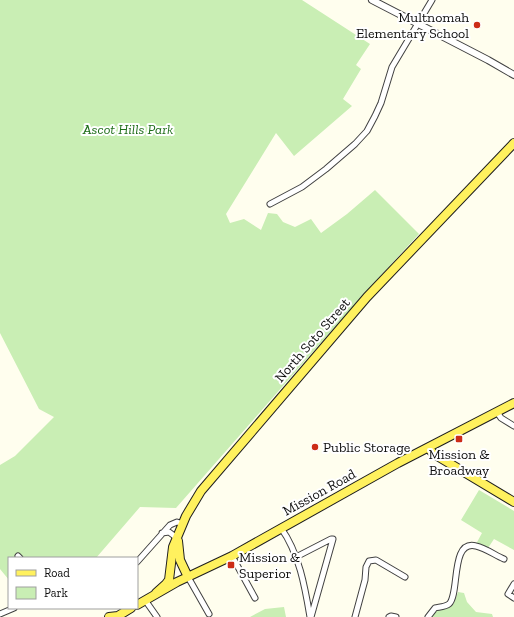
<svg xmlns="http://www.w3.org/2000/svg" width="514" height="617" font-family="'Zilla Slab',serif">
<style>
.green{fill:#c9eeb4}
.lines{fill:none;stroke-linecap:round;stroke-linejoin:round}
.minor-casing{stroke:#414141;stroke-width:7}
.tertiary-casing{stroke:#414141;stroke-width:8}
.primary-casing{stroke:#1f1f1f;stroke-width:10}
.minor{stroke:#fff;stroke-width:5}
.tertiary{stroke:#fff;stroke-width:6}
.primary{stroke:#fff15e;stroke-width:8}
.poi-dot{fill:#cc2c18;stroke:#fff;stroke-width:1.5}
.labels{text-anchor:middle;stroke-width:4;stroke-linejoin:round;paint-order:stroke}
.poi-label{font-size:14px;fill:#0e0e0e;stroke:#fff;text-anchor:start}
.park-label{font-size:14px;font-style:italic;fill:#1c6c17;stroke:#fff}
.street-label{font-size:14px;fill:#0e0e0e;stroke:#fff}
</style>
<rect width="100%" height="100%" fill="#fffeee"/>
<!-- green -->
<path class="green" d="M0 0H302L370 44 356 65 361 69 343 99 352 106 294 156 276 133 226 214 230 223 244 219 261 230 268 213 277 214 283 222 295 227 311 219 321 233 347 214 375 190 419 234 361 297 176 508 140 507 96 558H9V580L0 569V465L15 456 54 417 39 409 0 333Z
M479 490 514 511V550L494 539 488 548 476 544 482 533 461 520Z
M458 592 464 593 467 602 476 612 492 614 493 617H431L437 610 448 608 454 603Z
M284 607 286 617H250L265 609Z"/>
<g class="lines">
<defs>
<path id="minor" d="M270 204 302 187 326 169 355 144 367 131 375 116 381 103 392 67 432 0
M497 412 501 418 514 426
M281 528C299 553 305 587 310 617
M162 533 169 532 177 538
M18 556 20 558
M232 556 255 598
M296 557 331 539H333L311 617
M137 562 170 525 177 522 183 524
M188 577 209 614
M514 584 508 594 514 598
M145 600 157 617
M0 614 14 608
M355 617 365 580 366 567 369 561 376 560 405 577
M389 617 391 616 396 617
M428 617 435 608C439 607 445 607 449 604 460 594 450 539 476 546 485 548 495 555 504 559"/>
<path id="tertiary" d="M372 0 488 60 514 75"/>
<path id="primary" d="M428 448 434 454 514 502
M178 541 180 560 188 577
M156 593 166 584 169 580 173 547 186 516 201 491 367 297 514 143
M137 605 177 582 232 556 398 463 514 403
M109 617 118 616 131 608"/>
</defs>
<!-- minor casing -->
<use href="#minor" class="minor-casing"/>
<!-- tertiary casing -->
<use href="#tertiary" class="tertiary-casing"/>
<!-- primary casing -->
<use href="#primary" class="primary-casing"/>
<!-- minor -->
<use href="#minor" class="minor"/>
<!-- tertiary -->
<use href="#tertiary" class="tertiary"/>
<!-- primary -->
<use href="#primary" class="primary"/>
</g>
<!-- markers -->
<g class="poi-dot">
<circle cx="477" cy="25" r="4"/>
<rect x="455" y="435" width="8" height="8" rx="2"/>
<circle cx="315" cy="447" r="4"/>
<rect x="227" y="561" width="8" height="8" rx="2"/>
</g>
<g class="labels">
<!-- poi labels -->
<g class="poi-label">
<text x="469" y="22" text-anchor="end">Multnomah<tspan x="469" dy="16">Elementary School</tspan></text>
<text x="323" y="452">Public Storage</text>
<text x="459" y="459" text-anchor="middle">Mission &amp;<tspan x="459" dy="16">Broadway</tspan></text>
<text x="239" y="562">Mission &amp;<tspan x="239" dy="16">Superior</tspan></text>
</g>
<!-- park labels -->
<g class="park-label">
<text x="128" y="134">Ascot Hills Park</text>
</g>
<!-- street labels -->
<g class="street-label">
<text transform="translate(312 340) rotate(-49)" y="5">North Soto Street</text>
<text transform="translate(319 492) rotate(-29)" y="5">Mission Road</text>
</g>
</g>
<!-- legend -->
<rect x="8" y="557" width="130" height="52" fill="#ffffff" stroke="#9f9f9f"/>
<rect x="16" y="570" width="20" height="6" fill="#fff15e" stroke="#9f9f9f"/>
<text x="44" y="577" font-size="12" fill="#0e0e0e">Road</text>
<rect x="16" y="587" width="20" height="12" fill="#c9eeb4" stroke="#9f9f9f"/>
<text x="44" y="597" font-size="12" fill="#0e0e0e">Park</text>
</svg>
